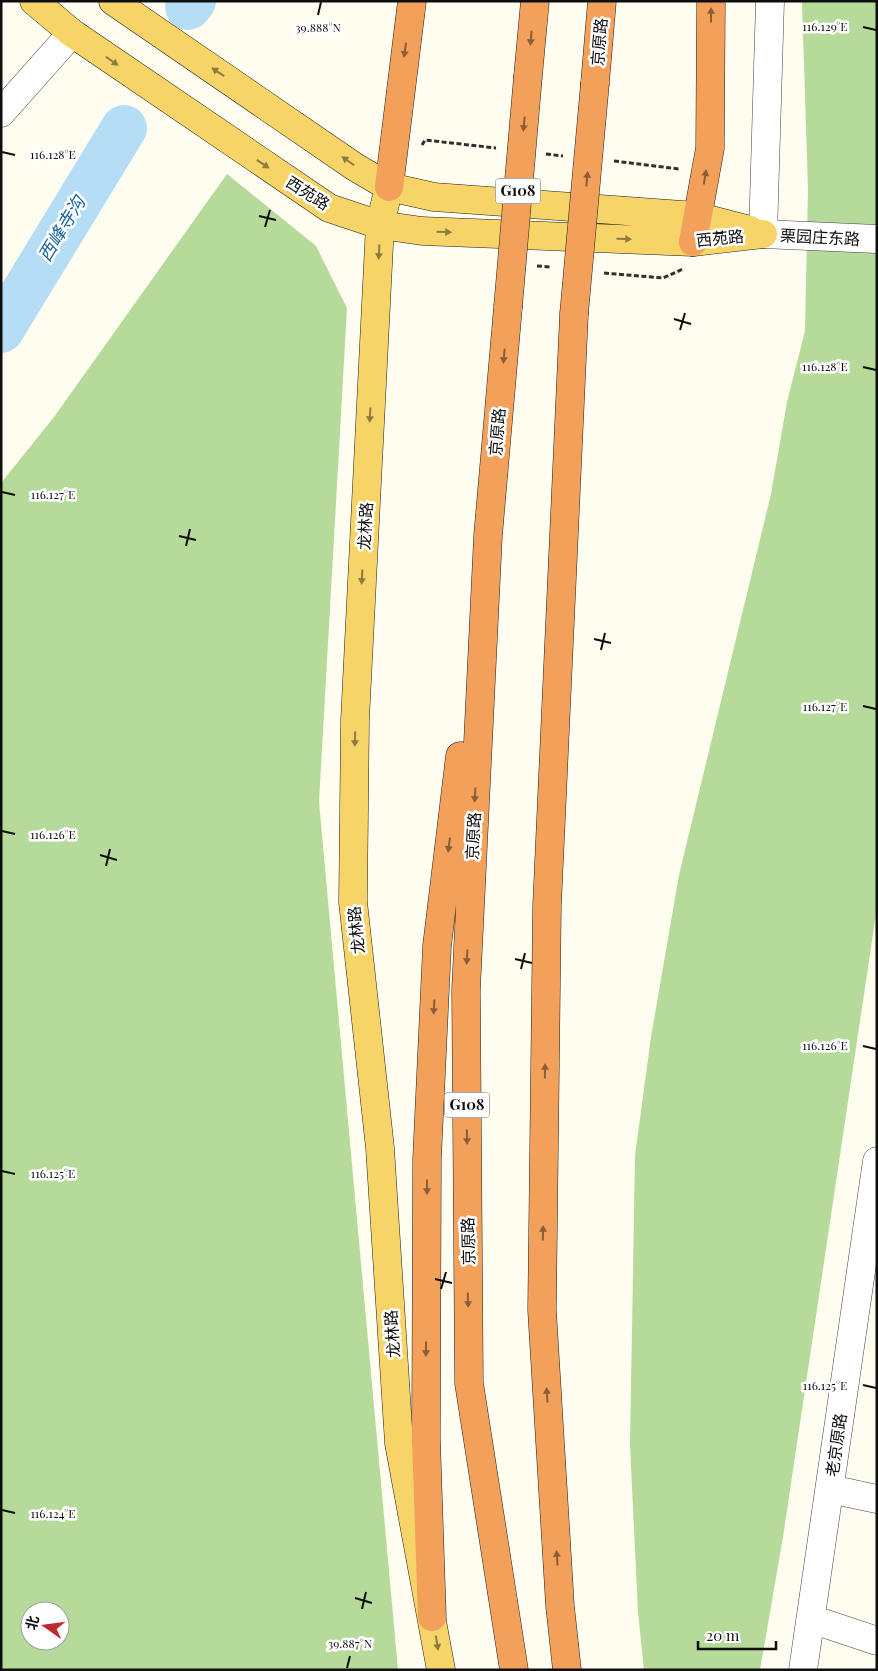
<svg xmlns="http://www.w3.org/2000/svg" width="878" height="1671" font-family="'Playfair Display','Noto Sans SC',serif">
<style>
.forest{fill:#b6da99;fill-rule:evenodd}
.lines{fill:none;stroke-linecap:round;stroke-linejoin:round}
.river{stroke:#b5def6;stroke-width:46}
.minor-casing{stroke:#414141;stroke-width:29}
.major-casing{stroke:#1f1f1f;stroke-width:29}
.highway-casing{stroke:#1f1f1f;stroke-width:29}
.path{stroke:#303030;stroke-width:3;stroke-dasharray:5 2.5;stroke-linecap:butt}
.minor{stroke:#fff;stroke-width:28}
.major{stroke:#f7d467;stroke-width:28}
.highway{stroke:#f3a05a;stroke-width:28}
.highway-bridge-casing{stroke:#1f1f1f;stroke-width:29;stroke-linecap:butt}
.highway-bridge{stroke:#f3a05a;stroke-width:28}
.oneway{fill:#8c5e38}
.oneway2{fill:#8e7b3f}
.ticks{fill:none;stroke:#0e0e0e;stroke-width:2}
.labels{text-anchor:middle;stroke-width:5;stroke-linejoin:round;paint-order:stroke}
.shield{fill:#fff;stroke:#565656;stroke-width:1}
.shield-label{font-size:15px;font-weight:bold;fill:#0e0e0e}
.street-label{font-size:16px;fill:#0e0e0e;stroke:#fff}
.water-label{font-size:18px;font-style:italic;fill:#1864a0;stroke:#fff}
.ticks-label{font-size:12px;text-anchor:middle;fill:#0e0e0e;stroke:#fff;stroke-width:5;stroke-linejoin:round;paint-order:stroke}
</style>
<rect width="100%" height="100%" fill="#fffcf0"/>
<!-- forest -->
<path class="forest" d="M802 1H877V907L783 1537 760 1670H644L638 1612 630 1445 635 1156 651 1037 679 875 771 494 787 402 805 331 808 189Z
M227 174 316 246 347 308 319 802 398 1670H1V483L54 417ZM30 1611H60V1641H30Z"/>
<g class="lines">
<!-- river -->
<path class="river" d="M188 7 193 1
M1 330 124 128"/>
<defs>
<path id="minor" d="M770 1 763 234 877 239
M1 113 72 33
M830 1489 877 1499
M811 1619 877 1641
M803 1670 877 1161"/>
<path id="major" d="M34 1 72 33 329 208 380 225 422 231 693 242 763 234
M113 1 355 167 389 187 434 197 696 216 750 230
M389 187 380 225 355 720 353 902 380 1148 399 1443 441 1670"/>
<path id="highway" d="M528 76 535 1
M595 83 602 1
M389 187 412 1
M693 242 710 148 711 1
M508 307 488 536 466 990 469 1383 514 1670
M432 1617 426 1439 427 1159 437 946 460 756
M567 1670 560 1606 542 1310 547 906 574 314"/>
</defs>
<!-- minor casing -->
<use href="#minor" class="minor-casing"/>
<!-- major casing -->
<use href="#major" class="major-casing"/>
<!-- highway casing -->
<use href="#highway" class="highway-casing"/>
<!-- path -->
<path class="path" d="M422 145 425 140 496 148
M546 154 563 156
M614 161 679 169
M537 266 551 267
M604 273 663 278 683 269"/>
<!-- minor -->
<use href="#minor" class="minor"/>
<!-- major -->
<use href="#major" class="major"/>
<!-- highway -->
<use href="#highway" class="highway"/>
<defs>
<path id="highway-bridge" d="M508 307 528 76
M574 314 595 83"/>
</defs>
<!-- highway-bridge casing -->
<use href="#highway-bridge" class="highway-bridge-casing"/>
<!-- highway-bridge -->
<use href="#highway-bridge" class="highway-bridge"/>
</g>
<!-- one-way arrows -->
<defs><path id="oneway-solid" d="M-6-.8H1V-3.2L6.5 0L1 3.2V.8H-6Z" transform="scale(1.25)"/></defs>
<g class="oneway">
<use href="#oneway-solid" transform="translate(711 15) rotate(-90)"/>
<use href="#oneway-solid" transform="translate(531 38) rotate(95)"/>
<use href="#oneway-solid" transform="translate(405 50) rotate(98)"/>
<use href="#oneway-solid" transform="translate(524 124) rotate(95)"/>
<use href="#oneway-solid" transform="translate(705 177) rotate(-81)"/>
<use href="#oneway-solid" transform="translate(587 179) rotate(-85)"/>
<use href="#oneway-solid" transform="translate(504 356) rotate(95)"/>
<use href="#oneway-solid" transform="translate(475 795) rotate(93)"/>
<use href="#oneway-solid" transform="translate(449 845) rotate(97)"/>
<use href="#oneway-solid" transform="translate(467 957) rotate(93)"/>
<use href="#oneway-solid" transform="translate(434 1007) rotate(93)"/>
<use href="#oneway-solid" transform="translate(545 1071) rotate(-89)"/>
<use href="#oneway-solid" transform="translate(467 1137) rotate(89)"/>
<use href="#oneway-solid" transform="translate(427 1187) rotate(90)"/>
<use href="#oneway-solid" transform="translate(543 1233) rotate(-89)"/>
<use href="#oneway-solid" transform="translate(468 1300) rotate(89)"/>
<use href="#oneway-solid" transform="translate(426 1349) rotate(90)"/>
<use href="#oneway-solid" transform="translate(547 1395) rotate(-94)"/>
<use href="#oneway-solid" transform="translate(557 1558) rotate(-94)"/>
</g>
<g class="oneway2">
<use href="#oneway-solid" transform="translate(112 61) rotate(35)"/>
<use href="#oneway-solid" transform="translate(218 72) rotate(-146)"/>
<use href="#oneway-solid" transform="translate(348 161) rotate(-145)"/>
<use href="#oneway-solid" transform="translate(263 164) rotate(34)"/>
<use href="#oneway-solid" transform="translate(444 232) rotate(2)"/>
<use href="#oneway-solid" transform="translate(624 239) rotate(2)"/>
<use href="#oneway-solid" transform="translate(379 252) rotate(93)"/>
<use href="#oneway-solid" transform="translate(370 415) rotate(93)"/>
<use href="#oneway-solid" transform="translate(362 577) rotate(93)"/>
<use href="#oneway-solid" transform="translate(355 739) rotate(91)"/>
<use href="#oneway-solid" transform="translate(437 1643) rotate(81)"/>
</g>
<!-- ticks -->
<path class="ticks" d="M318 15 321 2M863 27 876 30M2 152 15 155M259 216 276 220M265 227 270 210M674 319 691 324M680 330 685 313M863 367 876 370M2 492 15 495M179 536 196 540M186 546 190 529M594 639 611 643M601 650 605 633M863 706 876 709M2 831 15 834M100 855 117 860M106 866 110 849M515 959 532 963M521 969 525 953M863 1046 876 1049M2 1171 15 1174M435 1279 452 1283M441 1289 446 1272M863 1385 876 1388M2 1510 15 1513M355 1598 372 1603M362 1609 366 1592M347 1668 350 1656"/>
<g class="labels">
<!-- shield labels -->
<g class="shield">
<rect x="495.5" y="178.5" width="45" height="25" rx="4"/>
<rect x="444.5" y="1092.5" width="45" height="25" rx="4"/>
</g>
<g class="shield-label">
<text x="518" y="196">G108</text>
<text x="467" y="1110">G108</text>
</g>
<!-- street labels -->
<g class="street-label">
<text transform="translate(599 42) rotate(-85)" y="6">京原路</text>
<text transform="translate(308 193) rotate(32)" y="6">西苑路</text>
<text transform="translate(820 237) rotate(3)" y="6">栗园庄东路</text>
<text transform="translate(720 238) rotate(-6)" y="6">西苑路</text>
<text transform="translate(497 432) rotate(-85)" y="6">京原路</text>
<text transform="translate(365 526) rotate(-87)" y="6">龙林路</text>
<text transform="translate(473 836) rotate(-87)" y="6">京原路</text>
<text transform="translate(356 930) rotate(-96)" y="6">龙林路</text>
<text transform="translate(468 1241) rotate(-91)" y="6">京原路</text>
<text transform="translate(392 1334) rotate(-94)" y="6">龙林路</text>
<text transform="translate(836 1445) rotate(-82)" y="6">老京原路</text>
</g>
<!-- water labels -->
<g class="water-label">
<text transform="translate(62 229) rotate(-59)" y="6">西峰寺沟</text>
</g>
</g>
<g class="ticks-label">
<text x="825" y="31">116.129°E</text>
<text x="318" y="32">39.888°N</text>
<text x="53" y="159">116.128°E</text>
<text x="825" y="371">116.128°E</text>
<text x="53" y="499">116.127°E</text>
<text x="825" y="711">116.127°E</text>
<text x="53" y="839">116.126°E</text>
<text x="825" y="1050">116.126°E</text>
<text x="53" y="1178">116.125°E</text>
<text x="825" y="1390">116.125°E</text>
<text x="53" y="1518">116.124°E</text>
<text x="350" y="1648">39.887°N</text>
</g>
<!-- border -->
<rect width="878" height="1671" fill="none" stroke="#0e0e0e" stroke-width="5"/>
<!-- north arrow -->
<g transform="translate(45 1626) rotate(284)"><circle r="24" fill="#ffffff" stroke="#9f9f9f"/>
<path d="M0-4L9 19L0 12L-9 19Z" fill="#be272e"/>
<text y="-8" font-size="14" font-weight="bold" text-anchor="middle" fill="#0e0e0e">北</text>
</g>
<!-- scale -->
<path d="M698 1641v8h78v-8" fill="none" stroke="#0e0e0e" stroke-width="2.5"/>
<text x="706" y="1641" font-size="15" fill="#0e0e0e" stroke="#ffffff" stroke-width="4" paint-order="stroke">20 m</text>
</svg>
